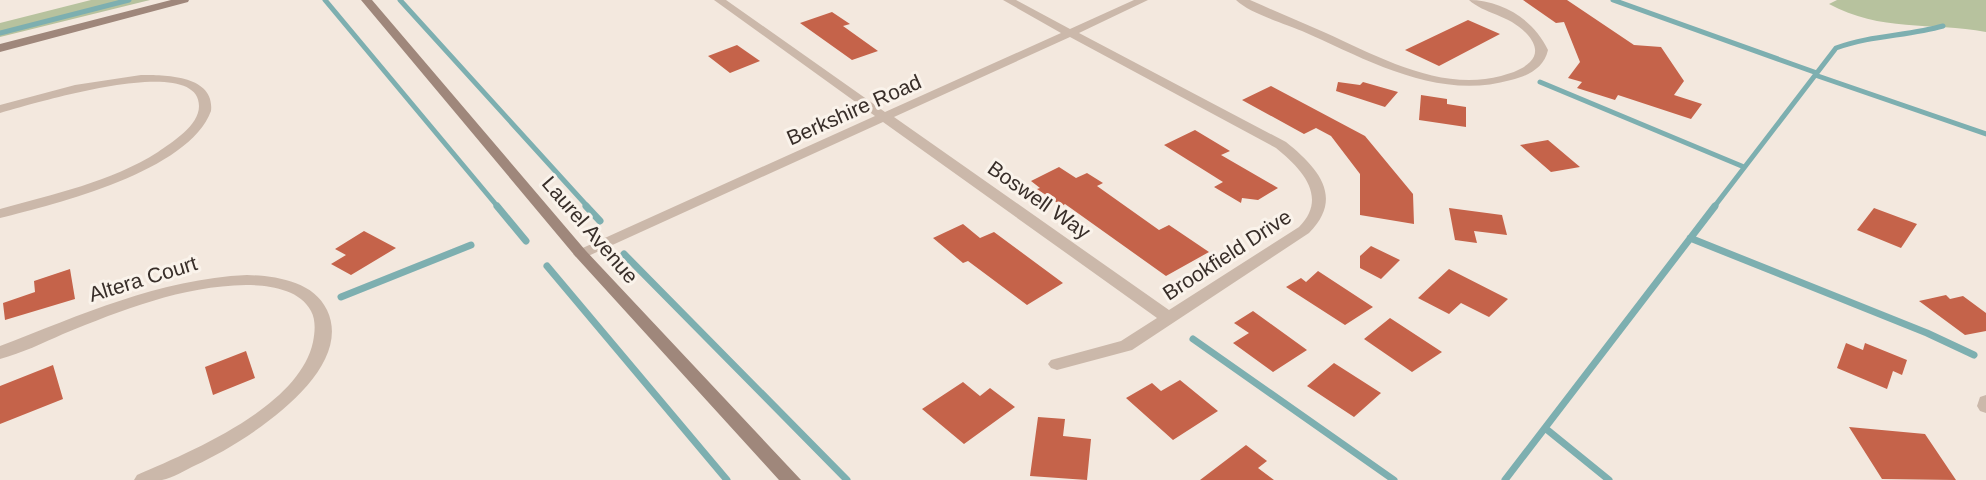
<svg xmlns="http://www.w3.org/2000/svg" width="1986" height="480" font-family="Helvetica,sans-serif">
<style>
.green{fill:#b7c29e}
.lines{fill:none;stroke-linecap:round;stroke-linejoin:round}
.stream-far1{stroke:#7dafb0;stroke-width:5}
.stream{stroke:#7dafb0;stroke-width:7}
.building{fill:#c5634a}
.street{fill:#cbb8aa;fill-rule:evenodd}
.secondary{fill:#9f877b;fill-rule:evenodd}
.labels{text-anchor:middle;stroke-width:6;stroke-linejoin:round;paint-order:stroke}
.street-label{font-size:21px;fill:#382e29;stroke:#faf3eb}
</style>
<rect width="100%" height="100%" fill="#f3e8de"/>
<!-- green -->
<path class="green" d="M91 0H150L0 37V23Z
M1837 0H1986V32C1931 22 1880 32 1829 4Z"/>
<g class="lines">
<!-- stream-far1 -->
<path class="stream-far1" d="M325 0 498 207
M400 0 588 207
M1613 0 1817 73
M0 33 129 0
M1815 75 1986 134
M1540 82 1744 167
M1714 207 1836 48C1871 35 1908 36 1943 26"/>
<!-- stream -->
<path class="stream" d="M497 206 526 241
M586 206 600 221
M1690 238 1927 333 1974 355
M624 254 847 480
M547 266 727 480
M341 297 471 245
M1193 339 1394 480
M1545 428 1609 480
M1505 480 1715 206"/>
</g>
<!-- building -->
<path class="building" d="M1523 0H1567L1634 45 1661 47 1684 81 1674 95 1702 104 1691 119 1618 95 1615 100 1577 88 1582 82 1568 78 1580 62 1564 22 1556 23Z
M832 12 850 24 843 26 878 51 852 60 800 23Z
M1468 20 1500 34 1439 66 1405 50Z
M737 45 760 61 730 73 708 56Z
M1338 82 1360 85 1363 82 1398 92 1385 107 1336 91Z
M1271 86 1365 136 1413 194 1414 224 1360 215V174L1331 136 1316 128 1304 134 1242 100Z
M1421 95 1447 99V104L1466 107V127L1419 120Z
M1195 130 1230 151 1221 155 1278 188 1258 200 1242 198 1241 203 1214 187 1223 182 1164 145Z
M1548 140 1580 167 1551 172 1520 145Z
M1059 167 1076 178 1087 173 1103 183 1097 186 1159 230 1169 225 1209 252 1166 276 1065 204 1062 206 1037 189 1040 188 1031 181Z
M1449 208 1502 215 1507 235 1474 231 1477 243 1455 240Z
M1874 208 1917 224 1901 248 1857 230Z
M963 224 980 238 994 232 1063 283 1027 305 968 261 963 263 933 238Z
M364 231 396 248 351 275 331 264 346 255 335 249Z
M1371 246 1400 260 1381 279 1360 268V256Z
M70 269 75 299 5 320 3 303 35 292 34 281Z
M1449 269 1508 299 1489 317 1461 303 1449 314 1418 298Z
M1318 271 1373 307 1345 325 1286 287 1301 278 1306 282Z
M1946 295 1950 299 1963 296 1986 313V331L1965 335 1919 301Z
M1253 311 1307 350 1273 372 1233 343 1249 333 1234 323Z
M1390 318 1442 352 1412 372 1364 339Z
M1846 343 1863 350 1865 343 1907 360 1902 375 1893 371 1887 389 1837 368Z
M246 351 255 378 213 395 205 367Z
M1334 363 1381 393 1354 417 1307 386Z
M53 365 63 399 0 424V386Z
M1180 380 1218 411 1173 440 1126 398 1152 383 1161 391Z
M963 382 980 396 990 388 1015 407 964 444 922 409Z
M1038 417 1065 419 1063 436 1091 439 1087 480 1030 476Z
M1849 427 1925 434 1956 480 1882 479Z
M1246 445 1267 461 1258 468 1274 480H1200Z"/>
<g class="lines">
<!-- street -->
<path class="street" d="M714 0H726L885 112 1061 33 1003 0H1016L1070 29 1134 0H1148L1079 33 1286 142C1317 167 1345 197 1309 233L1132 350 1057 370 1051 368 1048 364 1051 360 1121 341 1157 318 883 122 586 257H576L573 254 576 251 875 116ZM1070 37 1276 148C1301 168 1329 197 1299 227L1169 310 894 117Z
M1236 0H1250C1275 11 1300 22 1326 33 1379 57 1441 92 1501 76 1511 73 1522 70 1530 62 1539 53 1535 43 1527 34 1510 15 1484 14 1469 0 1502 0 1534 20 1548 50 1544 68 1528 76 1511 80 1437 101 1368 60 1302 31 1283 23 1249 13 1236 0Z
M141 75C165 75 215 75 211 111 189 171 57 204 0 218V209C53 194 111 182 158 152 172 142 199 126 199 106 199 51 27 106 0 113V105L75 85Z
M247 275C276 276 313 281 327 310 357 373 242 444 196 465 185 470 173 478 162 480 153 480 143 480 134 480L137 475C192 451 299 407 313 342 315 332 316 320 311 311 300 289 268 285 246 285 182 286 122 310 63 334 43 343 22 353 0 359V346C81 315 159 279 247 275Z
M1986 395V413L1980 411 1977 406 1980 397Z"/>
<!-- secondary -->
<path class="secondary" d="M171 0H189L188 2 0 52V44Z
M361 0H372L586 251 801 480H779L576 257Z"/>
</g>
<g class="labels">
<!-- street labels -->
<g class="street-label">
<text transform="translate(854 110) rotate(-24)" y="7">Berkshire Road</text>
<text transform="translate(1039 200) rotate(35)" y="7">Boswell Way</text>
<text transform="translate(590 230) rotate(49)" y="7">Laurel Avenue</text>
<text transform="translate(1227 255) rotate(-33)" y="7">Brookfield Drive</text>
<text transform="translate(143 279) rotate(-17)" y="7">Altera Court</text>
</g>
</g>
</svg>
